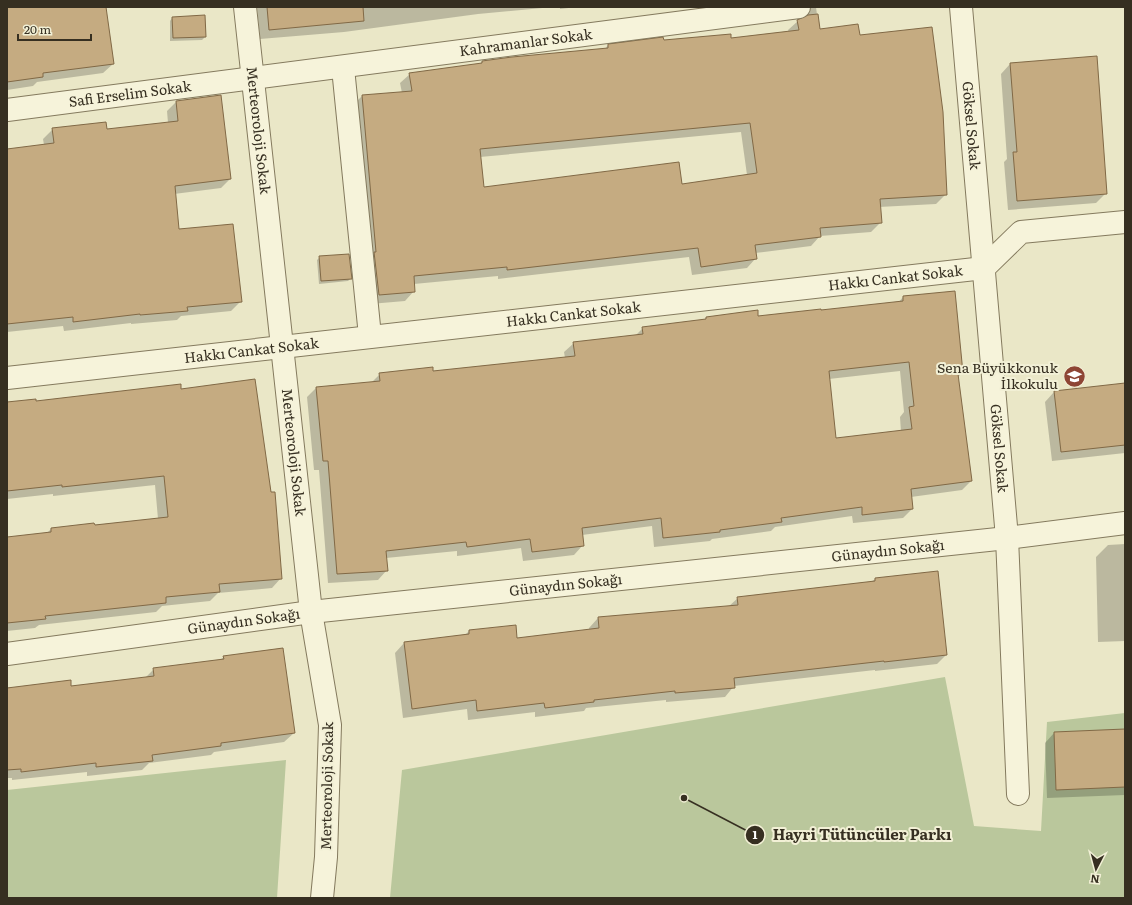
<svg xmlns="http://www.w3.org/2000/svg" width="1132" height="905" font-family="Literata,serif">
<style>
.green{fill:#bac79c}
.shadow{fill:#0003;fill-rule:evenodd}
.building{fill:#c5ab81;stroke:#816946;fill-rule:evenodd}
.lines{fill:none;stroke-linecap:round;stroke-linejoin:round}
.minor-casing{stroke:#847a5e;stroke-width:24}
.tertiary-casing{stroke:#847a5e;stroke-width:24}
.minor{stroke:#f6f3da;stroke-width:22}
.tertiary{stroke:#f6f3da;stroke-width:22}
.labels{text-anchor:middle;stroke-width:4;stroke-linejoin:round;paint-order:stroke}
.street-label{font-size:14px;fill:#362f21;stroke:#f2f0d6}
.poi-label{font-size:14px;fill:#362f21;stroke:#f2f0d6;text-anchor:end}
.leader{fill:none;stroke:#362f21;stroke-width:1.5}
.callout-dot{fill:#362f21;stroke:#f2f0d6;stroke-width:1.5}
.mark-label{font-size:12px;text-anchor:middle;font-weight:bold;fill:#fff}
.callout-label{font-size:15px;text-anchor:middle;font-weight:bold;fill:#362f21;stroke:#f2f0d6;stroke-width:4;stroke-linejoin:round;paint-order:stroke}
</style>
<rect width="100%" height="100%" fill="#eae7c7"/>
<!-- green -->
<path class="green" d="M945 677 974 826 1041 831 1047 722 1125 713V898H390L402 770Z
M286 760 277 898H7V790Z"/>
<!-- shadow -->
<path class="shadow" d="M7 7H105L113 64 103 73 37 82 33 86 7 90Z
M257 7H553L478 14 344 32 260 39Z
M560 7H577L560 9Z
M797 7H816L819 30 859 36 946 194 936 204 879 207 880 223 871 232 820 236 811 246 755 253 756 258 747 268 692 275 689 257 498 279V276L414 284V291L405 301 370 304 353 105 362 96 402 93 400 83 410 74 479 64 482 62 605 49 608 45 730 39 789 33 788 30 798 21 802 19V16ZM741 132 747 175 681 185 483 188 480 157Z
M172 18 205 37 202 40 170 41V21Z
M1096 57 1105 194 1096 203 1008 210 1004 162 1007 159 1001 74 1010 64Z
M220 96 230 179 221 188 174 194 178 230 241 301 231 311 181 316 177 320 131 324V323L64 331 63 326 7 332V150L44 145 43 139 53 129 106 130 168 123 167 111 176 102Z
M320 257 351 278 348 281 319 284 317 260Z
M954 292 962 373 958 377 971 481 962 490 911 497 912 509 903 518 853 523 852 516 775 527 771 531 712 539 710 541 654 547 652 526 582 535 583 545 574 555 523 561 521 548 457 556V551L386 558 387 570 378 580 328 583 319 470H314L307 397 316 388 371 383 380 374 432 372 565 358 564 352 574 343 635 336 643 328 703 321 706 318 757 312 758 318 820 311 898 303 903 297ZM900 371 904 412 900 417 901 432 835 439 829 379Z
M1125 384V453L1052 461 1045 402 1054 392Z
M180 390 281 578 272 588 218 593 210 601 162 606 156 612 39 625 35 628 7 631V538L47 533 51 529 158 519 155 485 53 496V494L7 499V403L35 402Z
M1125 544V641L1098 642 1096 557 1108 545Z
M875 579 946 655 937 664 875 671V670L734 686 725 697 666 702V700L586 708 584 711 535 717V712L468 720 467 709 403 718 395 653 404 643 464 636 469 631 515 626 516 639 589 630V628L598 618 728 607 738 598 871 582Z
M224 657 294 733 284 742 214 752 211 755 149 763 142 770 87 776V772L12 780V778H7V691L70 687 144 679 154 669 220 660Z
M1125 730V795L1047 798 1045 743 1054 733Z"/>
<!-- building -->
<path class="building" d="M7 7H106L114 64 43 73V77L7 82Z
M267 7H363L364 21 269 30Z
M818 14 820 29 858 24 860 35 932 27 943 112 947 195 880 199 882 223 820 228 821 237 755 245 757 259 701 267 698 248 507 270V267L414 276 415 292 379 295 374 252H376L362 95 412 91 409 73 482 63V61L512 57 608 48V44L663 37 664 40 731 34V38L799 30 797 20 808 15ZM750 123 757 173 682 184 679 162 484 187 480 149Z
M205 15 206 37 173 38 172 17Z
M1097 56 1107 194 1017 201 1013 152H1017L1010 63Z
M221 95 231 179 175 186 179 229 233 224 242 302 187 307 188 311 140 315V314L73 322V317L7 324V149L54 143 52 128 106 122 107 129 178 121 176 101Z
M349 254 352 279 321 281 319 256Z
M955 291 963 373 958 374 972 481 911 489 913 509 862 515V507L781 518 782 522 720 530V532L663 538 661 518 582 528 584 546 532 552 530 539 467 547 466 542 386 551 388 571 337 574 328 461H323L316 387 380 381 379 373 433 367V371L575 356 573 342 643 334 642 327 706 319V317L758 310V316L821 309V310L903 301V296ZM909 362 914 406 909 407 912 429 836 438 829 371Z
M255 379 271 492H275L282 579 219 584 220 592 166 597V603L45 616 46 619 7 623V537L51 532V528L94 523 95 525 168 517 164 476 62 487V485L7 491V402L36 399V401L181 384V389Z
M1125 383V445L1061 452 1054 391Z
M938 571 947 655 884 662V661L734 678 735 688 675 693V691L594 700V702L545 708 544 703 477 711 476 700 412 709 404 642 469 634V630L516 625 517 638 599 628 598 617 738 605 737 597 875 581V578Z
M283 648 295 733 221 743V746L152 755 153 761 96 767V763L21 772V769L7 770V688L71 680V686L154 676 153 668 224 659 223 656Z
M1125 729V787L1056 790 1054 732Z"/>
<g class="lines">
<defs>
<g id="minor">
<path id="s1" d="M245 7 311 612 330 725 326 857 322 898"/>
<path id="s2" d="M961 7 1007 538 1018 794"/>
<path d="M343 68 370 336"/>
<path id="s3" d="M7 110 799 7"/>
<path id="s4" d="M7 378 984 268 1021 232 1125 222"/>
</g>
<g id="tertiary">
<path id="s5" d="M7 654 311 612 1007 538 1125 523"/>
</g>
</defs>
<!-- minor casing -->
<use href="#minor" class="minor-casing"/>
<!-- tertiary casing -->
<use href="#tertiary" class="tertiary-casing"/>
<!-- minor -->
<use href="#minor" class="minor"/>
<!-- tertiary -->
<use href="#tertiary" class="tertiary"/>
</g>
<!-- icons -->
<defs>
<symbol id="school-disc" viewBox="-11 -11 22 22"><circle r="9.5" fill="#8e4534" stroke="#f2f0d6"/><path d="M0-5L7-2L0 1L-7-2ZM-4 1L0 2.5L4 1V4Q0 6-4 4Z" fill="#fff"/></symbol>
</defs>
<g fill-rule="evenodd">
<use href="#school-disc" x="1062" y="364" width="25" height="25"/>
</g>
<g class="labels">
<!-- street labels -->
<g class="street-label">
<text dy="5" stroke="none"><textPath href="#s3" startOffset="523">Kahramanlar Sokak</textPath></text>
<text dy="5" stroke="none"><textPath href="#s3" startOffset="124">Safi Erselim Sokak</textPath></text>
<text dy="5" stroke="none"><textPath href="#s2" startOffset="119">Göksel Sokak</textPath></text>
<text dy="5" stroke="none"><textPath href="#s1" startOffset="124">Merteoroloji Sokak</textPath></text>
<text dy="5" stroke="none"><textPath href="#s4" startOffset="894">Hakkı Cankat Sokak</textPath></text>
<text dy="5" stroke="none"><textPath href="#s4" startOffset="570">Hakkı Cankat Sokak</textPath></text>
<text dy="5" stroke="none"><textPath href="#s4" startOffset="246">Hakkı Cankat Sokak</textPath></text>
<text dy="5" stroke="none"><textPath href="#s2" startOffset="443">Göksel Sokak</textPath></text>
<text dy="5" stroke="none"><textPath href="#s1" startOffset="448">Merteoroloji Sokak</textPath></text>
<text dy="5" stroke="none"><textPath href="#s5" startOffset="887">Günaydın Sokağı</textPath></text>
<text dy="5" stroke="none"><textPath href="#s5" startOffset="563">Günaydın Sokağı</textPath></text>
<text dy="5" stroke="none"><textPath href="#s5" startOffset="239">Günaydın Sokağı</textPath></text>
<text transform="translate(327 786) rotate(-89)" y="5">Merteoroloji Sokak</text>
</g>
<!-- poi labels -->
<g class="poi-label">
<text x="1058" y="373">Sena Büyükkonuk<tspan x="1058" dy="16">İlkokulu</tspan></text>
</g>
</g>
<!-- callouts -->
<path class="leader" d="M684 798L755 835"/>
<g class="callout-dot">
<circle cx="684" cy="798" r="4"/>
<circle cx="755" cy="835" r="10"/>
</g>
<g class="mark-label">
<text x="755" y="839">1</text>
</g>
<g class="callout-label">
<text x="862" y="840">Hayri Tütüncüler Parkı</text>
</g>
<!-- border -->
<rect width="1132" height="905" fill="none" stroke="#362f21" stroke-width="16"/>
<!-- north arrow -->
<g transform="translate(1096 869) rotate(186)" stroke="#f2f0d6" stroke-width="3" paint-order="stroke">
<path d="M0-3L7 15L0 10L-7 15Z" fill="#362f21"/>
<text y="-6" font-size="11" font-weight="bold" text-anchor="middle" fill="#362f21">N</text>
</g>
<!-- scale -->
<path d="M18 34v6h73v-6" fill="none" stroke="#362f21" stroke-width="2"/>
<text x="24" y="34" font-size="12" fill="#362f21" stroke="#f2f0d6" stroke-width="3" paint-order="stroke">20 m</text>
</svg>
